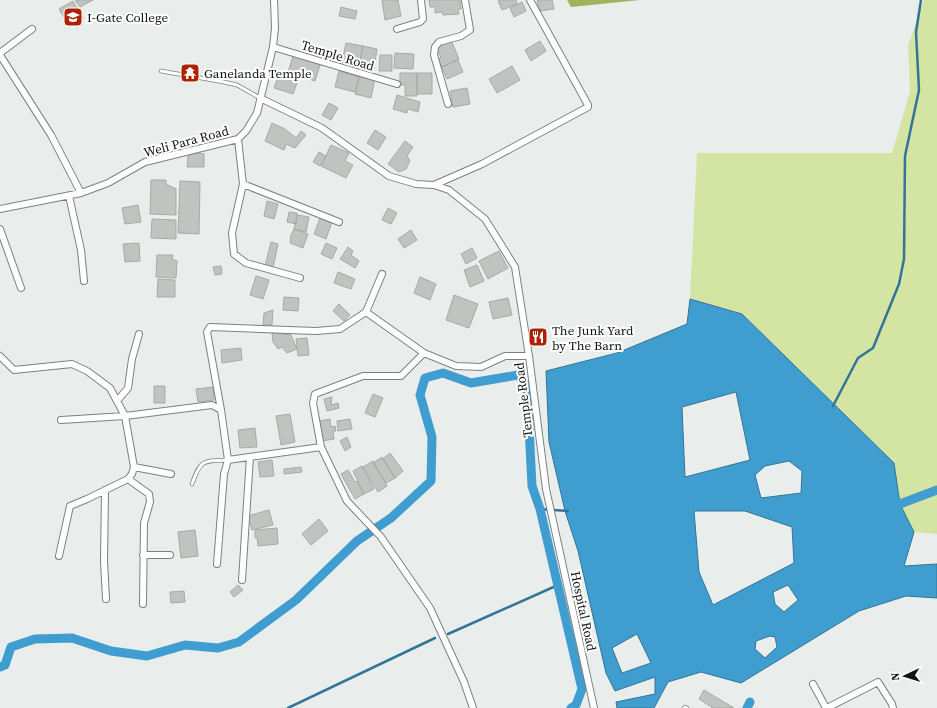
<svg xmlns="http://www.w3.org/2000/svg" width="937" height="708" font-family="'Source Serif 4',serif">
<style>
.green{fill:#d4e5a3}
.forest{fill:#a1b45d}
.water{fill:#3f9ecf;stroke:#327597;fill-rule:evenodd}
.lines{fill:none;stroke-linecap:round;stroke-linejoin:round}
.stream{stroke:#327597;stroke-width:2.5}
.canal{stroke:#3f9ecf;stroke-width:9}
.building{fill:#c0c4c0;stroke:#a7aba7}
.service-casing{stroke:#7c817f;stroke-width:4.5}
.minor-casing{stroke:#7c817f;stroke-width:8}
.service{stroke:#fff;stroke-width:3}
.minor{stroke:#fff;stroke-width:6}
.labels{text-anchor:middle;stroke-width:4;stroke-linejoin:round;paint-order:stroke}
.poi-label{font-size:13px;fill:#121413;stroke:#fff;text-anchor:start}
.street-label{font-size:13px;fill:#121413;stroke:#fff}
</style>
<rect width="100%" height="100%" fill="#e9eeed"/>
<!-- green -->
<path class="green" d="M924 0H937V534L914 532 900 504 894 463 742 314 690 299 697 153H892L910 91 908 46Z"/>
<!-- forest -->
<path class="forest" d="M567 0H640L571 7Z"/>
<!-- water -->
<path class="water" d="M690 299 742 314 894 463 900 504 914 532 904 566 937 564V598L906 596 859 611 741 683 701 672 668 682 654 708H617L616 702 655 694V677L615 691 606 673 578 551 565 511 549 442 546 371 617 353 687 324ZM736 392 750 460 685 477 682 407ZM789 461 802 471 801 493 761 498 755 475 765 466ZM694 511H745L792 527 794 563 713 605 699 572ZM788 585 798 600 784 612 775 604 773 592ZM637 634 651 663 622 673 612 648ZM770 636 775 637 777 647 765 658 755 649 756 641Z"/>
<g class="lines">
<!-- stream -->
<path class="stream" d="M833 406 858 358 873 348 899 284 904 259 905 156 919 90 916 32 921 0
M540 509 568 511
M448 634 558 585
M288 708 435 638"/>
<!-- canal -->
<path class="canal" d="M900 504 937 490
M0 667 5 665 11 647 35 639 72 638 111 651 147 656 185 645 218 648 239 642 296 600 357 541 391 518 431 481 432 437 420 395 425 378 443 373 471 383 518 375 527 386 532 486 540 509 582 689 576 705 571 708
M747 708 750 702"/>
</g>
<!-- building -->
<path class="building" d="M75 0H93L80 7Z
M382 0H398L401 16 385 20Z
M429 0H460L461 9H458L459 14 443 15 442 12 435 13V7H430Z
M500 0H516L517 4 502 10 498 1Z
M539 0H552L554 9 540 11 537 1Z
M73 1 83 18 69 26 59 9Z
M522 2 526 11 514 17 510 8Z
M341 7 357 11 355 19 339 16Z
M451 40 459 59 442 67 438 59 441 58 436 46Z
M540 41 546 51 531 61 525 50Z
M346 43 363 46 359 66 342 62Z
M363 46 377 49 374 69 359 66Z
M294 53 321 62 315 81 288 72Z
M395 53 414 54 413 69 394 68Z
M380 55H392V71H379Z
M458 60 463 72 447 79 442 67Z
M512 66 520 80 497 93 489 79Z
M339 71 359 77 355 92 335 87Z
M400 73H417V96H405V85H400Z
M417 73H432V94H417Z
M279 74 298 80 293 94 274 88Z
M360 74 375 78 371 98 355 94Z
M467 88 470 104 453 107 450 91Z
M397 95 420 102 418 112 408 109 407 113 393 109Z
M329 103 338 108 331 120 322 115Z
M272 123 285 129 296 138 301 131 306 135 295 148 286 144 284 150 265 141Z
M375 130 386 137 378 150 367 143Z
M405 141 413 147 407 156 410 161 406 169 399 172 388 164Z
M331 145 349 153 345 161 353 165 346 178 321 166Z
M319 152 326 156 320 166 313 162Z
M197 153 204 154V167H187L188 155Z
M151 180H166V184L176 189V215L150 214Z
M180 181 200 182 199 234 178 233Z
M267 201 278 204 274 219 264 216Z
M138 205 141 222 125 224 122 208Z
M388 208 397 213 391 224 382 220Z
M289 212 297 213 296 224 287 222Z
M297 215 309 217 306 232 294 229Z
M320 218 332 222 326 239 314 234Z
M152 219 176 220V239L151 238Z
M294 229 308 234 303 248 290 243 291 235Z
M411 230 417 240 404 248 398 239Z
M271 242 278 244 273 268 265 266Z
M139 243 140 261 125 262 123 244Z
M326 243 337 248 332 259 321 254Z
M348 247 353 251 351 255 359 261 355 268 340 259Z
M472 248 477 258 466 264 461 254Z
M499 251 508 268 488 279 479 261Z
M157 255H173L172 259 177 261 176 278 156 277Z
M477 265 484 281 470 287 464 270Z
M221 266 222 274 215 275 213 267Z
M338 272 355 279 351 289 334 283Z
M256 276 269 280 263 299 250 295Z
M420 277 436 284 430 300 414 293Z
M158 279 175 280V297H157Z
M454 295 478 304 469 328 446 320Z
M284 297 299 298 298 311 283 310Z
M508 298 512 315 493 319 489 302Z
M339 304 350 315 344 321 333 311Z
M273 310 272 325H263L264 313Z
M272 333 291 335 297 349 287 353 282 347 278 349 273 342Z
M307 338 309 355 298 356 296 339Z
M241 348 242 360 222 363 221 350Z
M154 386H165V403H154Z
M213 387 214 400 198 402 196 389Z
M373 394 383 398 375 417 365 413Z
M332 397 331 405 338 403 339 408 327 411 324 399Z
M290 414 295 442 281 445 276 416Z
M330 419 331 427 335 426 336 431H333L334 439 322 441 319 421Z
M350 419 352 429 338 431 337 421Z
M255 428 257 447 240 448 238 430Z
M347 437 351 447 345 451 340 441Z
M390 453 403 471 395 478 383 459Z
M382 457 395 478 386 483 373 463Z
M272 460 274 476 260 477 258 462Z
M373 461 387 486 378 492 363 467Z
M362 466 374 489 364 494 353 471Z
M301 467 302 472 284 474V469Z
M348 470 355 482 357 481 364 494 355 499 341 474Z
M269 510 273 525 252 530 248 516Z
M319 519 328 531 311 545 302 534Z
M277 528 278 544 258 546 257 537 255 538V530Z
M195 530 198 556 181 558 178 532Z
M238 585 243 590 234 597 230 592Z
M184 591 185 602 171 603 170 592Z
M704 690 734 708H713L699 699Z"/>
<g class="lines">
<defs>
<path id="service" d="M161 71 224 82 237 85 260 98
M192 484C201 459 202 461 228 460
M684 708 685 707 687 708"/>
<path id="minor" d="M397 29 420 22 423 19 421 0
M273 47 397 84
M0 53 32 29
M0 55 51 135 81 193
M260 98 322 128 389 176 416 184 434 185 449 190 485 219 515 267 529 356 546 489 594 708
M448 104 434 55 435 47 439 42 461 36 470 30 465 0
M238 139 243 184 232 233 234 254 246 263 300 278
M243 184 339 222
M434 185 482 164 588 107V105L530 0
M69 196 81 250 84 281
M0 209 81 193 108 183 145 162 238 139 246 131 257 113 273 47 275 28 274 0
M0 229 21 288
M366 312 424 353 456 366 481 367 505 356H529
M424 353 401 376H363L315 394 313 403 321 447 347 501 381 537 430 608 464 682 473 708
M0 356 14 370 72 364 87 371 110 388 125 416 212 405 221 410 228 460 224 474 217 564
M117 401 128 388 132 359 139 334
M221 410 207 332 210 327 316 331 340 329 366 312 382 274
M228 460 321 447
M134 467 171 474
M128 479 149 494 150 502 144 523 143 604
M105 490 104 561 106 599
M143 555H170
M59 556 70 506 87 499 128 479 132 474 134 467 125 416 61 420
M242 580 250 457
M813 684 826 708
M827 708 878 682 892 704 893 708"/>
</defs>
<!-- service casing -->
<use href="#service" class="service-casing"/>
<!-- minor casing -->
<use href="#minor" class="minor-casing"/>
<!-- service -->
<use href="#service" class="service"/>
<!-- minor -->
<use href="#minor" class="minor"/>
</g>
<!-- icons -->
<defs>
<symbol id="school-square" viewBox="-11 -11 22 22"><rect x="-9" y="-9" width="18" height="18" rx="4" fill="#ae2002" stroke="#fff"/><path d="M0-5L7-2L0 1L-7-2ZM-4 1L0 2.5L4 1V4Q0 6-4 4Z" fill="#fff"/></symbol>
<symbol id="temple-square" viewBox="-11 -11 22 22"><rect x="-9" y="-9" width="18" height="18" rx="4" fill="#ae2002" stroke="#fff"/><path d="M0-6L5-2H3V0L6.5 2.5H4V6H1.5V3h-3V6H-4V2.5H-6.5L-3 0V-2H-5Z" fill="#fff"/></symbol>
<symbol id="restaurant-square" viewBox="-11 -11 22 22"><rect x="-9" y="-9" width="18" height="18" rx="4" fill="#ae2002" stroke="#fff"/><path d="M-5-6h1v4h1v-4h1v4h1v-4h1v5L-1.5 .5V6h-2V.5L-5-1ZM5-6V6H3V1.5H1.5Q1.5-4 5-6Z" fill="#fff"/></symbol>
</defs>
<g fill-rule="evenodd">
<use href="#school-square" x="62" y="6" width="22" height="22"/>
<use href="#temple-square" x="179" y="62" width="22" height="22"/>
<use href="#restaurant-square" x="527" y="326" width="22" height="22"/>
</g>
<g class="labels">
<!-- poi labels -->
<g class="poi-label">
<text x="87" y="22">I-Gate College</text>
<text x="204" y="78">Ganelanda Temple</text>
<text x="552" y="335">The Junk Yard<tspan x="552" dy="15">by The Barn</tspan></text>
</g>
<!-- street labels -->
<g class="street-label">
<text transform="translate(338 55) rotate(17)" y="5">Temple Road</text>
<text transform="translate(186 141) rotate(-15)" y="5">Weli Para Road</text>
<text transform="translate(523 400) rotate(-97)" y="5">Temple Road</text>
<text transform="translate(584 611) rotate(78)" y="5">Hospital Road</text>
</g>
</g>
<!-- north arrow -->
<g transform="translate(905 676) rotate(266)" stroke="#ffffff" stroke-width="3" paint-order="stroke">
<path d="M0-3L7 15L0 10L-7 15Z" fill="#121413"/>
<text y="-6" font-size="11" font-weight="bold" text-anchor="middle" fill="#121413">N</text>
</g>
</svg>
